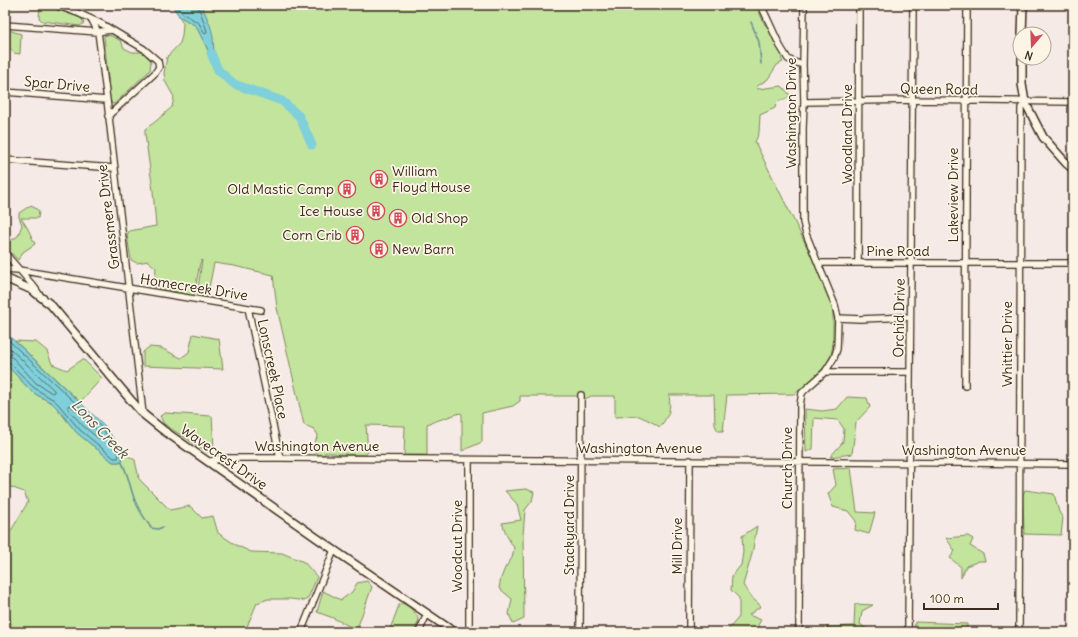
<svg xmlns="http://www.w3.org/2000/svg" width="1078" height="637" font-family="Delius,sans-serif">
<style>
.green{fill:#c3e49d;stroke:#7f875e}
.water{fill:#7fd0da;stroke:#648e8f}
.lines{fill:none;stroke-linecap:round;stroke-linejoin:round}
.shore{stroke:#566c69;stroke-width:1}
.stream{stroke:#648e8f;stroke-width:1.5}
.river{stroke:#7fd0da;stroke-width:9}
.minor-casing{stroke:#3b2a1e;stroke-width:8}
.tertiary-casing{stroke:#3b2a1e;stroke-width:10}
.minor{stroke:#fcf5e5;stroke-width:5.5}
.tertiary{stroke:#fcf5e5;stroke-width:7}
.labels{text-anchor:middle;stroke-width:3.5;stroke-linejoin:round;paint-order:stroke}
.street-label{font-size:14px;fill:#3b2a1e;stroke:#fcf5e5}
.poi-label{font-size:14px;fill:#3b2a1e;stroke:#fcf5e5;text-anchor:start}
.water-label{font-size:15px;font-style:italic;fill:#4c544d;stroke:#fcf5e5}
</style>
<rect width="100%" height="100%" fill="#f6eae6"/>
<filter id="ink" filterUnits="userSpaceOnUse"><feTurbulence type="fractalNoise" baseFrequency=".025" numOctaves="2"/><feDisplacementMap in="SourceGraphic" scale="8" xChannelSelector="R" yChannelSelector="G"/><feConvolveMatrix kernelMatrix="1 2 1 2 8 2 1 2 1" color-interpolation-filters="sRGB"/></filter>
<g filter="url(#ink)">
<!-- green -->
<path class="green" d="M40 5 53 8 81 18 84 23 80 26 42 21 39 18Z
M196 5H756L765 25 769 26 783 56 781 58 783 62 777 65 768 79 756 87 758 89 782 86 790 95 785 100H780L776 104 775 108 760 115 759 133 755 142 810 253 833 307V344L831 356 829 359 828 363 802 390H799L795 394 727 395 723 431H718L715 425 714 395H669C671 410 669 415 660 427L650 421 639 416 615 417V396H591L585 399 584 396H520V401L513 406 482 413V442L462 451V414L460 413 427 424V455H404L405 426 366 425 368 452 365 455 336 454 335 453H327L326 452 325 454 319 455 312 449 318 435 314 429 304 425 277 308 273 275 234 266 214 263 207 298 197 297 202 260 200 263 194 296 154 287 156 268 148 261 137 263 131 260 127 235 129 231 156 226 153 191 145 134V129L155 122 172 107 174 97 165 81 164 73 167 57 180 43 182 36 183 23 179 16 196 26 207 48 210 57 215 63 213 48Z
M5 29 21 34 20 54 14 53 8 46 5 45Z
M106 35 112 36 121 41 124 48 132 52H143L151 61 150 70 143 77 114 104H112L110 100 104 36Z
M31 205 39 211 38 218H21L28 229 35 244 23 252 18 260 7 248V243L18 236 22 225 19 217V213Z
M193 334 219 339 223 369 143 366V352L149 347 161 348 181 358 189 352Z
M15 341 36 342 47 351 52 364 67 370 83 359 102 378 80 402Z
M5 363 30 390 37 395 52 403 57 408 77 433 113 462H122L123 453 135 460 139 479 170 510 190 506 202 518 213 516 218 533 236 545 251 552 282 553 304 562 317 577 309 596 305 601 291 599H268L257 603 245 631 246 632H5V626L12 629 8 611 5 608V541L28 502 24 492 5 485Z
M847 397 867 398 870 407 856 422 852 454 830 457 843 442 844 429 838 420 814 418 813 449 806 452 805 409 822 411 837 409Z
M165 413 212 416 214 448 207 452 164 424 160 416Z
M851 468 857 512 875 513 869 534 855 530 856 521 848 511 833 507 828 494 836 485 833 469Z
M526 489 534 492 532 501 525 510 523 535 524 619 513 624 509 614 512 599 499 588 501 578 505 568 512 558 514 548 507 536 502 523 521 520 517 504 505 491Z
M1025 490 1054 494 1059 512 1063 518 1061 535 1024 534 1023 495Z
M757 526 752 554 743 585 750 596 761 606 749 615 761 620 758 625 759 632H729L728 630 739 617V598L731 590 732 576 741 565 743 552 742 536Z
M968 536 973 539 970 546 983 554 985 561H979L966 566 961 578V567L950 558 955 551 946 538Z
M367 581 372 587 359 623 357 632H354L355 629 333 618 317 612 323 591 341 600 352 592 357 583Z
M402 603C410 606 415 612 419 620L414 632H389L399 605Z
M855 604 873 605 862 611 860 624 871 632H835L833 630 826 627 854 626Z
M915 622 967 624V628L966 632H914Z"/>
<!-- water -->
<path class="water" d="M172 5H201C206 15 212 27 213 38 214 47 214 55 215 64L210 57 207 48 196 26 179 16Z
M5 332 105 426 123 453 122 462H113L77 433 57 408 52 403 37 395 30 390 5 363Z"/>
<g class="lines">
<!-- shore -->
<path class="shore" d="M177 5 182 13 199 23 204 33 206 34 207 31 198 5
M5 337 102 428 119 454 118 458H114L80 430 59 405 54 400 39 391 33 387 9 362 5 361
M5 344 54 390V392L52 393 36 383 13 358 10 356H5
M70 405 98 431 101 436V438H98L83 426 68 409V406Z"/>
<!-- stream -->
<path class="stream" d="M744 5 746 9
M751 22 759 42 761 64
M121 461C129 474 130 490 136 503 140 512 146 520 151 528L158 529 163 527"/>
<!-- river -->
<path class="river" d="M211 53 218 70 234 84 282 101 299 116 312 145"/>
<defs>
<path id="minor" d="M55 5 78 13 102 24 144 49 158 61 159 67 155 73 108 116
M761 5 780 46 788 59 794 62 803 65
M92 20 98 32 107 100 143 414
M5 25 98 32 103 31 112 30
M5 92 107 100
M804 102 913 100 1073 102
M5 160 114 168
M5 253 35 288 39 294
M818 263H1073
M858 263 859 5
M5 269 19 270 261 310
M248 308 280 458
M838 318 860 319 910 317
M825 372H910
M965 386 967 5
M208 462 222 458H280L1073 464
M301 632 334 550
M419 632 427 614
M469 632V460
M580 632 581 395
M689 632 690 460
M799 632 800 405 802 393 807 388 825 372 834 358 837 349 838 318 835 305 806 234 803 222V128L804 102 803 65 804 5
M908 632 913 5
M1019 632 1021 108 1025 102"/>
<path id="tertiary" d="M1022 34 1023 5
M1022 58V84L1025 102 1043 137 1066 163 1073 169
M5 278 32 290 51 305 129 398 143 414 163 430 334 550 454 632"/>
</defs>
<!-- minor casing -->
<use href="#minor" class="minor-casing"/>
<!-- tertiary casing -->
<use href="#tertiary" class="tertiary-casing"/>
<!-- minor -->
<use href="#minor" class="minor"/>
<!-- tertiary -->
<use href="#tertiary" class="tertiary"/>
</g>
</g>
<!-- icons -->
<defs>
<symbol id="building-ring" viewBox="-11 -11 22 22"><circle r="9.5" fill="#fcf5e5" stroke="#d1495b" stroke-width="1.5"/><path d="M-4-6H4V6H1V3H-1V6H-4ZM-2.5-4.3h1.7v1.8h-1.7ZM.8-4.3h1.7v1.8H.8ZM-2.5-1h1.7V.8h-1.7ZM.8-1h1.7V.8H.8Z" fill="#d1495b"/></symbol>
</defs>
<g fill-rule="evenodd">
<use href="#building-ring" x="369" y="169" width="20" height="20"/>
<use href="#building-ring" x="337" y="179" width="20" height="20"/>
<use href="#building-ring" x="366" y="201" width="20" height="20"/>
<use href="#building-ring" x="388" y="208" width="20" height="20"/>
<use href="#building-ring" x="345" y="225" width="20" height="20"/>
<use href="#building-ring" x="369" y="239" width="20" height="20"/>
</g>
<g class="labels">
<!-- street labels -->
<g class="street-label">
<text transform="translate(57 84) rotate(5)" y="5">Spar Drive</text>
<text transform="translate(939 89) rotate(1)" y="5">Queen Road</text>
<text transform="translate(791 113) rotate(-90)" y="5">Washington Drive</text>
<text transform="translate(847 134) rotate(-90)" y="5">Woodland Drive</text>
<text transform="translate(953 195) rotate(-90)" y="5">Lakeview Drive</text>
<text transform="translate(108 217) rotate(-97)" y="5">Grassmere Drive</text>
<text x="898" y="256">Pine Road</text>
<text transform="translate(194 287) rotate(9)" y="5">Homecreek Drive</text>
<text transform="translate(899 318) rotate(-89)" y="5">Orchid Drive</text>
<text transform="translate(1007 344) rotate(-90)" y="5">Whittier Drive</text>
<text transform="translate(273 369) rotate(78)" y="5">Lonscreek Place</text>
<text x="317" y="451">Washington Avenue</text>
<text x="640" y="453">Washington Avenue</text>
<text x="964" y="455">Washington Avenue</text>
<text transform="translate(224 457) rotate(35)" y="5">Wavecrest Drive</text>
<text transform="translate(787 468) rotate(-90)" y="5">Church Drive</text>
<text transform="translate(569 525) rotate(-90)" y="5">Stackyard Drive</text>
<text transform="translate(457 546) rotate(-90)" y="5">Woodcut Drive</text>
<text transform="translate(677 546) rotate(-90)" y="5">Mill Drive</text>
</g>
<!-- poi labels -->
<g class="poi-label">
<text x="392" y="176">William<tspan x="392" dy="16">Floyd House</tspan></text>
<text x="334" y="194" text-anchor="end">Old Mastic Camp</text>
<text x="363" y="216" text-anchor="end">Ice House</text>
<text x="411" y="223">Old Shop</text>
<text x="342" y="240" text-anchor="end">Corn Crib</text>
<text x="392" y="254">New Barn</text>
</g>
<!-- water labels -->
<g class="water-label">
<text transform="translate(100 429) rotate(46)" y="5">Lons Creek</text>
</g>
</g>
<!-- margin -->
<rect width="1078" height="637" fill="none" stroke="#fcf5e5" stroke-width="20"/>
<rect x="10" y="10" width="1058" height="617" fill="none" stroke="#3b2a1e" stroke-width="1.5" filter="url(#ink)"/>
<!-- north arrow -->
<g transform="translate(1032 46) rotate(199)"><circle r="19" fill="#fcf5e5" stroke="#afa495"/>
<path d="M0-3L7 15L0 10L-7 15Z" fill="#d1495b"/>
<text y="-6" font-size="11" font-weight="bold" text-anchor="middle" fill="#3b2a1e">N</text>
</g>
<!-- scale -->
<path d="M924 603v6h74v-6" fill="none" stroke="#3b2a1e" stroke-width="2"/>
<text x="930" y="603" font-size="12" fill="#3b2a1e" stroke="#fcf5e5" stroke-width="3" paint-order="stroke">100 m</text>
</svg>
